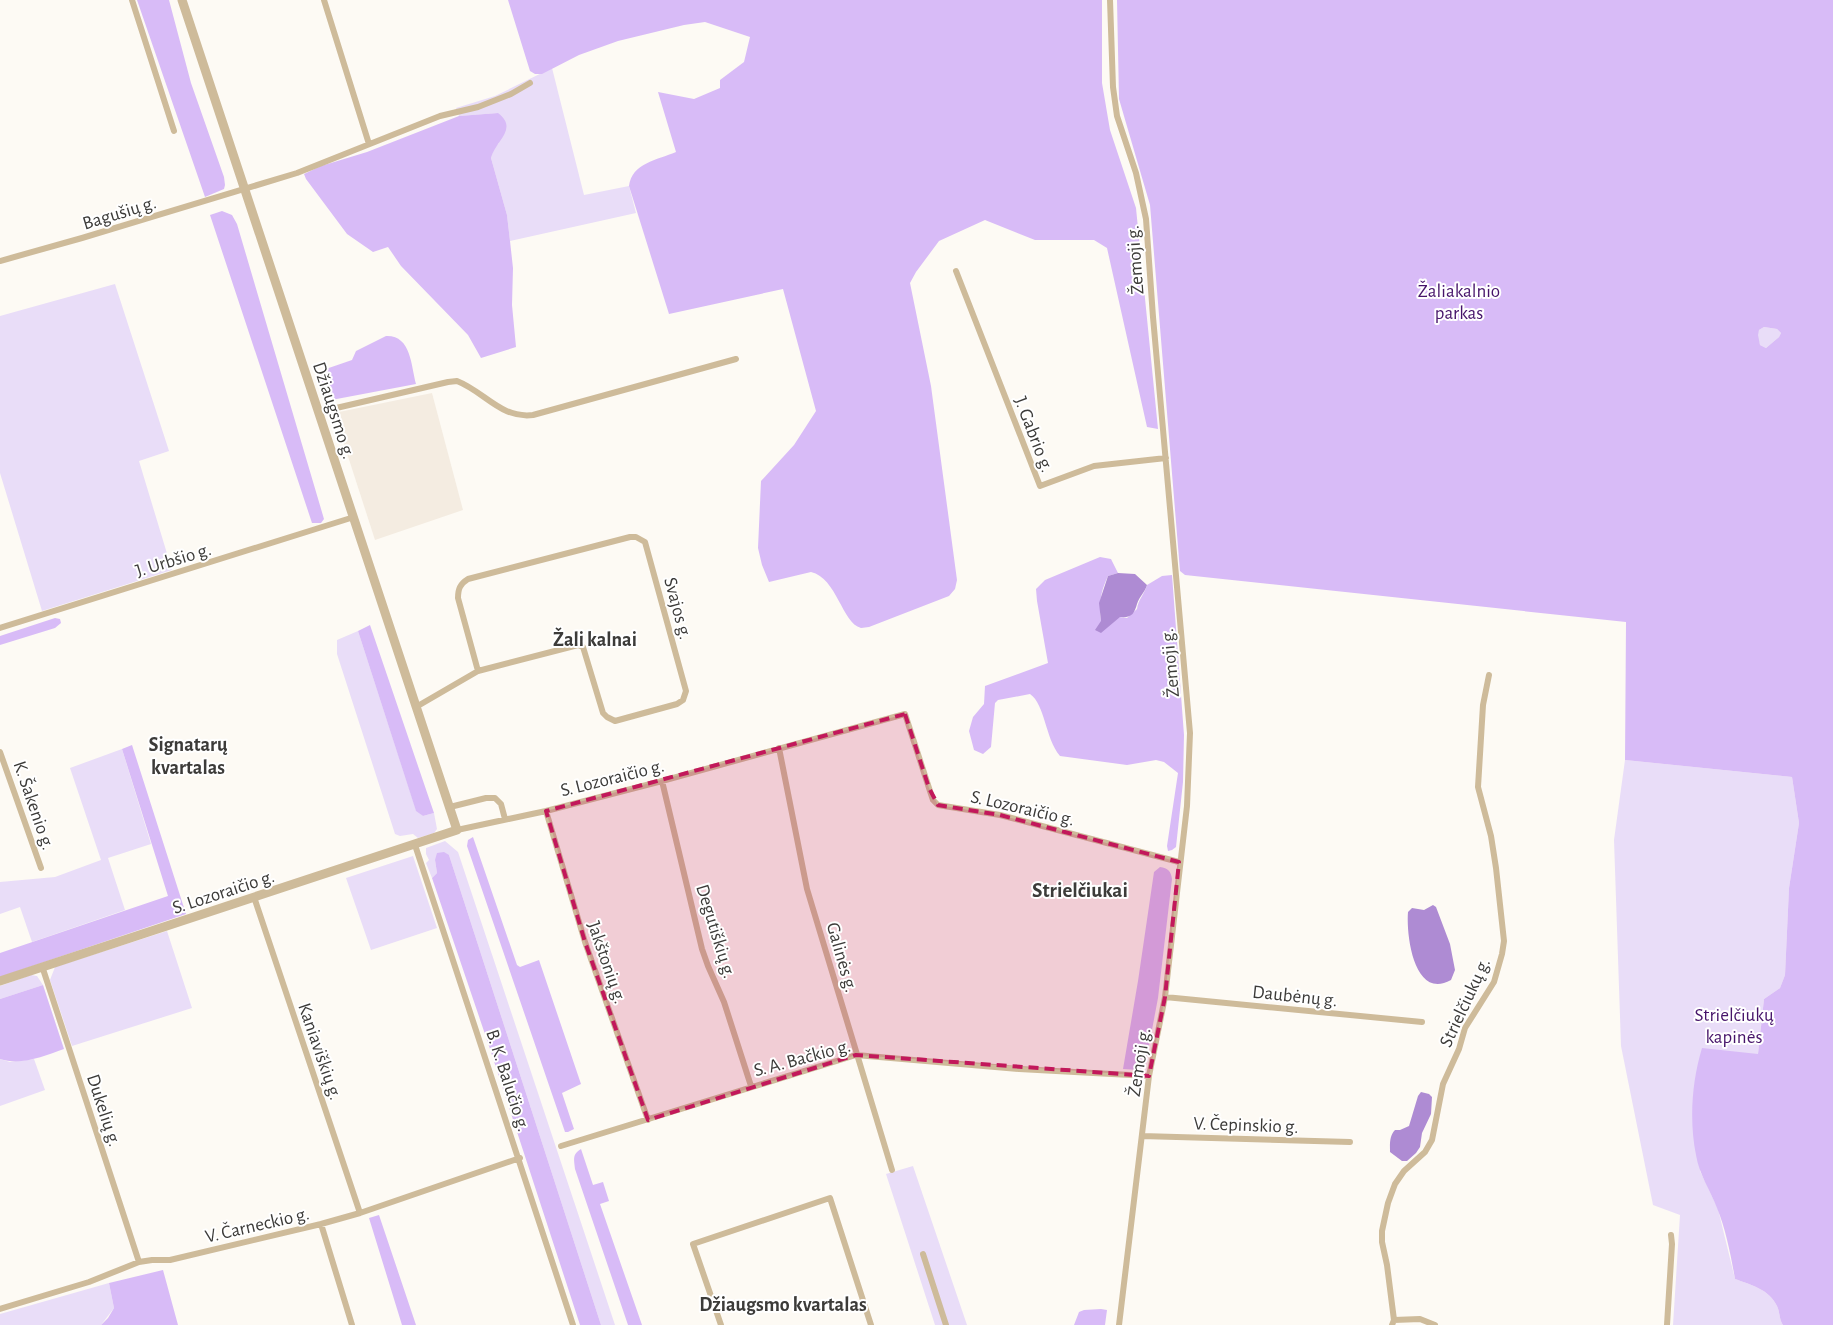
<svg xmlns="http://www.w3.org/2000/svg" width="1833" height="1325" font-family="'Alegreya Sans',sans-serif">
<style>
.built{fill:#f4ece1}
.green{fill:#e9ddf8}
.forest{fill:#d8bbf7;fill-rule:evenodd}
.water{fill:#ae8bd3}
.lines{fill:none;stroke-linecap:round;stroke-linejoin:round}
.minor{stroke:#cebb9a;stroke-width:6}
.tertiary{stroke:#cebb9a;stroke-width:9}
.marked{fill:#c2185b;fill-opacity:0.2;stroke:#c2185b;stroke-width:4;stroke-dasharray:10 6;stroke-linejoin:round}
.labels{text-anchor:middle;stroke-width:4;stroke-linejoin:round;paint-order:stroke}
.street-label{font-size:19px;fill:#3c3b39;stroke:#fff}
.park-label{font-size:19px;fill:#46146a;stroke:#fff}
.neighbourhood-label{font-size:20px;font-weight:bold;fill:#3c3b39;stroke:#fff}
.quarter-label{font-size:21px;font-weight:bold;fill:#3c3b39;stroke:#fff}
</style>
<rect width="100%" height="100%" fill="#fdfaf4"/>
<!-- built -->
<path class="built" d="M432 393 463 510 375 540 334 413Z"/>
<!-- green -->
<path class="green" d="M552 68 584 195 629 186 636 213 510 241 507 215 491 158 493 150 499 143 498 113 459 116 456 108 495 96Z
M115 284 169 451 139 461 172 570 42 611 0 473V316Z
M1764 327 1777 329 1781 333 1779 337 1766 348 1760 345 1757 335 1759 330Z
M358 631 416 810 423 816 434 813 437 829 434 833 418 838 413 834 400 836 395 834 337 654V640Z
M122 749 151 844 108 858 125 910 32 942 20 907 0 914V882L55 877 101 860 70 768Z
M1625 760 1792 777 1799 823 1789 888 1785 975 1780 988 1764 999 1758 1054 1700 1171 1718 1209 1735 1279C1751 1285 1769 1289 1777 1306 1780 1312 1779 1319 1783 1325H1673L1680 1215 1653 1205 1621 1046 1614 840Z
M445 841 458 852 615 1325H601L449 855 435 860 437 873 432 878 426 863 429 860 426 854V848Z
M413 856 437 928 371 950 346 878Z
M167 931 192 1008 72 1046 50 980 55 967Z
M31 975 37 976 43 985 0 999V986Z
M0 1059 10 1062 34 1059 45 1090 0 1106Z
M913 1166 967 1325H935L886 1174Z
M109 1283 114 1308 101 1325H0V1314Z"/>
<!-- forest -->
<path class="forest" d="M137 0H169L191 83 224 177 225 185 224 189 205 197Z
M508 0H1102V83L1110 130 1136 208 1158 429 1147 427 1107 248 1094 240H1035L985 220 939 241 916 272 910 283 931 386 957 580 955 589 949 596 869 627C866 627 864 628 861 628 842 623 837 578 811 572L769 582 762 565 758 548 761 481 794 445 816 411 783 289 669 314 629 186C632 163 657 160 676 152L658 92 694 99 720 88V80L744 62 750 37 705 22 684 25 618 41 579 55 542 74H535L530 71Z
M1117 0H1833V1325H1783C1779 1319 1780 1312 1777 1306 1769 1289 1751 1285 1735 1279 1731 1256 1726 1230 1717 1208 1710 1190 1699 1174 1696 1155 1689 1120 1692 1081 1702 1048L1758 1054 1764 999 1780 988 1785 975 1789 888 1799 823 1792 777 1625 760 1626 622 1185 575 1180 571 1150 205 1119 99ZM1764 327 1777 329 1781 333 1779 337 1766 348 1760 345 1758 335 1759 330Z
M498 113C519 129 495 141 491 158L507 215 510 241 513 268 512 305 516 347 481 358 468 335 401 266 388 247 373 252 347 234 306 179 304 174 321 166 367 152 459 116Z
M222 211 232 215 237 224 324 519 321 523H312L210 215Z
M386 336C411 335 411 365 416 384L326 401 320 371 352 360 356 351Z
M1100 557 1111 559 1118 573 1108 576C1100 593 1099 604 1101 621L1120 617 1127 618 1137 609C1138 600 1145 593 1147 585L1162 576 1172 575 1184 735 1183 782 1176 847 1172 850 1168 851 1167 846 1178 773 1164 762 1156 760 1127 765 1060 756C1045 738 1045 704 1030 694L998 700 995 703 991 747 983 754 974 750 969 731 973 717 984 704 985 686 1048 663 1037 601 1036 589 1045 580Z
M55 618 60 619 61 623 55 628 0 645V636Z
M370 625 434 813 423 816 416 811 358 631Z
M132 745 186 914 0 977V953L168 896 122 749Z
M473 837 517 965 520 967 539 960 581 1084 562 1093 574 1129 568 1132H565L467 846 468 840Z
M444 852 449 855 601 1325H580L489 1046 432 878 437 873 435 860 437 853Z
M1160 867C1168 868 1171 871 1172 879L1158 998 1145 1067 1138 1070 1123 1069 1138 981 1154 872Z
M43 985 64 1049C44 1056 21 1066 0 1059V999Z
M581 1149 593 1185 603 1182 609 1201 600 1204 642 1325H628L575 1169C574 1160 572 1154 581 1149Z
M379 1215 416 1325H402L369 1218Z
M163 1270 178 1325H101L108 1318 114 1308 109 1283Z
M1101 1309 1107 1310 1105 1325H1074L1079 1312 1084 1310Z"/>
<!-- water -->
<path class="water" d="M1118 573 1135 574 1147 585C1145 592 1139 597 1137 604 1134 614 1132 618 1120 617L1101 633 1095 630 1101 621 1099 603 1108 576Z
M1433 905 1436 907 1450 944 1455 970 1451 980C1414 1001 1406 935 1408 912L1412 908 1424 910Z
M1421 1092 1429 1094 1432 1097 1431 1114 1422 1133 1420 1147 1416 1153 1407 1161H1402L1390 1152C1390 1145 1389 1136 1395 1130H1400L1409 1126 1418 1096Z"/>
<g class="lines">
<!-- minor -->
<path class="minor" d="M132 0 174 131
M324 0 369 144
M1110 0 1113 87 1117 116 1136 173 1146 219 1153 317 1190 733 1187 806 1165 997 1149 1076 1119 1325
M0 261 82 238 297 173 440 116 478 107 511 94 530 83
M956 271 1040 486 1094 466 1166 458
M319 412 448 382 457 381C485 392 501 419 533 415L736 359
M0 628 354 517
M416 707 478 671 578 645 583 647 603 713 607 717 615 721 677 704 683 700 686 691 645 542 636 537H630L468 579C460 584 458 589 458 598L478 671
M779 748 807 889 892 1170
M0 752 41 868
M662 781 702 949 708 966 724 1002 751 1086
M450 807 486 798H495L501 804 505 819
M546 811 585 942 648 1120
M457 830 546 811 662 781 905 714 929 788 933 800 938 805 1000 815 1179 862
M415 845 573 1325
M254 897 360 1213
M42 966 139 1262
M1165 997 1422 1022
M1142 1136 1350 1142
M561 1146 856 1055 1019 1069 1149 1076
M321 1224 352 1325
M923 1254 946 1325
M0 1309 89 1282 139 1262 152 1260H170L321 1224 360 1213 520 1158
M1394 1320 1420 1319 1435 1325
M721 1325 693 1244 830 1198 871 1325
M1392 1325 1394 1320 1387 1265 1382 1242V1231L1388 1203 1395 1184 1404 1171 1425 1152 1432 1140 1443 1084 1459 1049 1465 1028 1494 982 1502 954 1504 941 1496 868 1491 836 1478 787 1483 705 1489 675
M1667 1325 1672 1244 1671 1235"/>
<!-- tertiary -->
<path class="tertiary" d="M0 981 457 830 182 0"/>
</g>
<!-- marked area -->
<path class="marked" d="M905 714 929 788 938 805 1000 815 1179 862 1165 997 1149 1076 856 1055 648 1120 585 942 546 811Z"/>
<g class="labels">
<!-- street labels -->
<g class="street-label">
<text transform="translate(119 212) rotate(-17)" y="7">Bagušių g.</text>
<text transform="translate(1134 260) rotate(-94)" y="7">Žemoji g.</text>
<text transform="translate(335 410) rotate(72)" y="7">Džiaugsmo g.</text>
<text transform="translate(1035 434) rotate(69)" y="7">J. Gabrio g.</text>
<text transform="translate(173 559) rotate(-17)" y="7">J. Urbšio g.</text>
<text transform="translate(679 608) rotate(75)" y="7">Svajos g.</text>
<text transform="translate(1169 663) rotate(-95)" y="7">Žemoji g.</text>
<text transform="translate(612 777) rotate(-14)" y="7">S. Lozoraičio g.</text>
<text transform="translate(35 805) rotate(71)" y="7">K. Šakenio g.</text>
<text transform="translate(1023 807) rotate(13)" y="7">S. Lozoraičio g.</text>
<text transform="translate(223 891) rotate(-18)" y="7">S. Lozoraičio g.</text>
<text transform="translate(717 931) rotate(73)" y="7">Degutiškių g.</text>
<text transform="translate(843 957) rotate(74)" y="7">Galinės g.</text>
<text transform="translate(608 962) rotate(71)" y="7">Jakštonių g.</text>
<text transform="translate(1295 995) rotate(6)" y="7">Daubėnų g.</text>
<text transform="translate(1464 1002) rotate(-65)" y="7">Strielčiukų g.</text>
<text transform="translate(321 1051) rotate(71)" y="7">Kaniaviškių g.</text>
<text transform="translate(802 1057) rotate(-15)" y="7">S. A. Bačkio g.</text>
<text transform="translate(1138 1062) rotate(-81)" y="7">Žemoji g.</text>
<text transform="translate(509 1080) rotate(72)" y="7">B. K. Balučio g.</text>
<text transform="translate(105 1110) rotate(72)" y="7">Dukelių g.</text>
<text transform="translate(1246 1124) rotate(2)" y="7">V. Čepinskio g.</text>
<text transform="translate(257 1224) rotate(-13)" y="7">V. Čarneckio g.</text>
</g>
<!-- park labels -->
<g class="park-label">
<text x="1459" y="297">Žaliakalnio<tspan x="1459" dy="22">parkas</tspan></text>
<text x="1734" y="1021">Strielčiukų<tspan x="1734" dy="22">kapinės</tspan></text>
</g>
<!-- neighbourhood labels -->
<g class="neighbourhood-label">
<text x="595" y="646">Žali kalnai</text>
<text x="188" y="751">Signatarų<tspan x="188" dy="23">kvartalas</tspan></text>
<text x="783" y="1311">Džiaugsmo kvartalas</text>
</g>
<!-- quarter labels -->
<g class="quarter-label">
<text x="1080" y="897">Strielčiukai</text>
</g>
</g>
</svg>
